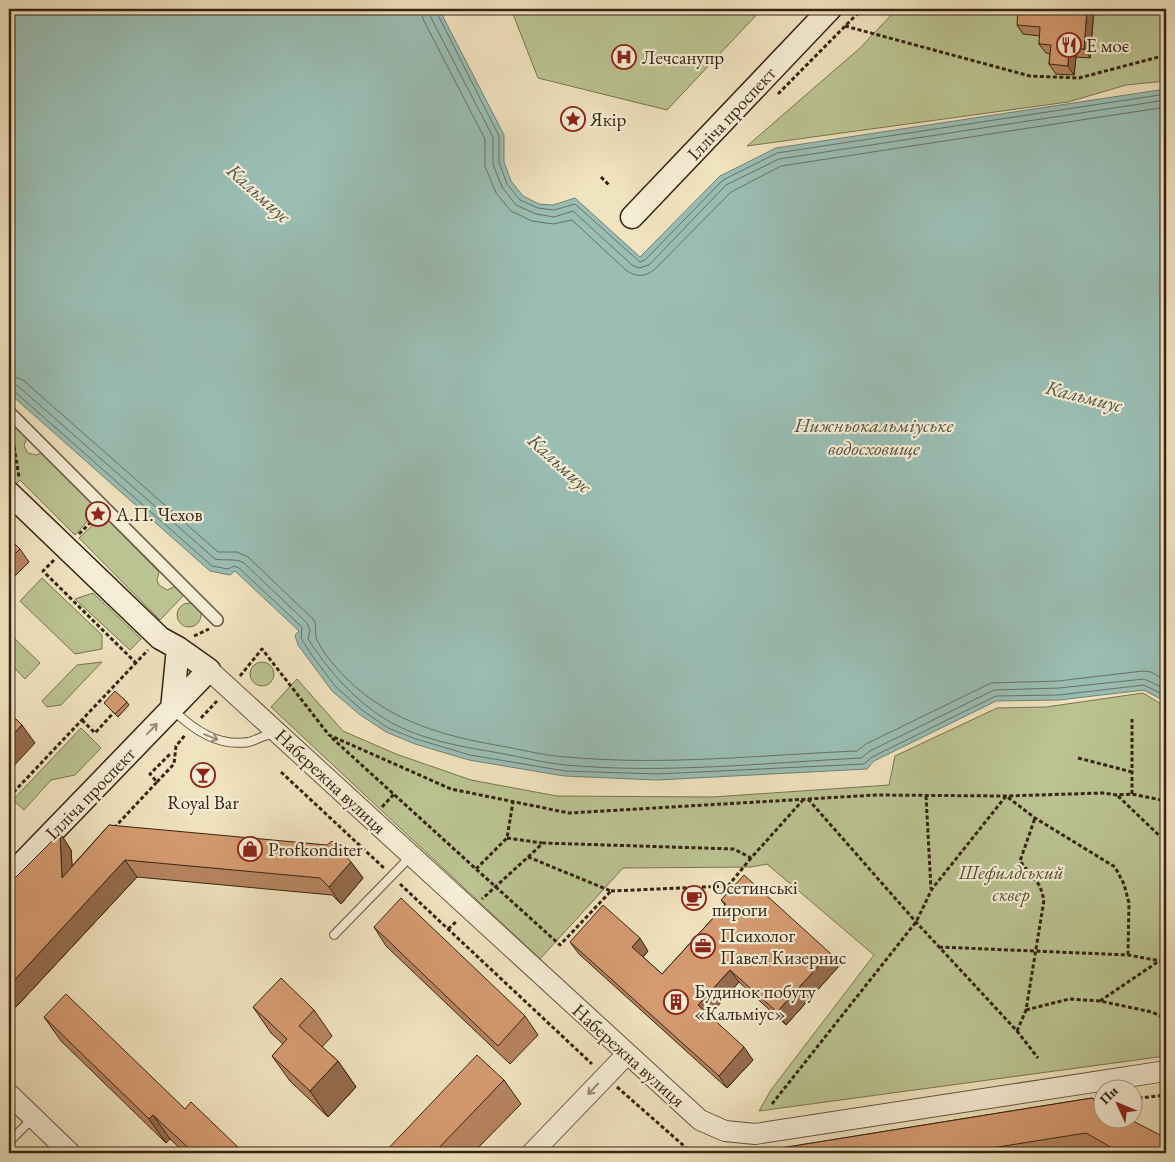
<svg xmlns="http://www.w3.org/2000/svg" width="1175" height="1162" font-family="'EB Garamond',serif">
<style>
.green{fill:#bac391;stroke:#787352}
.water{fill:#9abeb4;stroke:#728074}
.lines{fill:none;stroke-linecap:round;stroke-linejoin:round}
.shore{stroke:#687064;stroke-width:1}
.service-casing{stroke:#65533e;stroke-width:10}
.pedestrian-casing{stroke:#65533e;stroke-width:14}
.tertiary-casing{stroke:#65533e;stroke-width:22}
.secondary-casing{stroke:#372313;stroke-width:25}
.path{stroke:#372313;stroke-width:3;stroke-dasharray:4 2.5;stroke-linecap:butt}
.service{stroke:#f5edd5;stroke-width:8}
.pedestrian{stroke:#f5edd5;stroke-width:11}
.tertiary{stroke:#f5edd5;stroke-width:20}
.secondary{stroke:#f5edd5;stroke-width:22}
.wall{fill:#b78560;stroke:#372313}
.shaded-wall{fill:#956c4e;stroke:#372313}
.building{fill:#d59b70;stroke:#372313}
.oneway{stroke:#968874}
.labels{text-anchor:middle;stroke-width:4.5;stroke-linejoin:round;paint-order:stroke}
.poi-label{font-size:19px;fill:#372313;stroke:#f5edd5;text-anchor:start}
.street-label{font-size:19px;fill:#372313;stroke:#f5edd5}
.park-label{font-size:19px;font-style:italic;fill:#584b32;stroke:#f5edd5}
.water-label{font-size:20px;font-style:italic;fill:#555243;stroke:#f5edd5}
</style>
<rect width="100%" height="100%" fill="#f0e3bf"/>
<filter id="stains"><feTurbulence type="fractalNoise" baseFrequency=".004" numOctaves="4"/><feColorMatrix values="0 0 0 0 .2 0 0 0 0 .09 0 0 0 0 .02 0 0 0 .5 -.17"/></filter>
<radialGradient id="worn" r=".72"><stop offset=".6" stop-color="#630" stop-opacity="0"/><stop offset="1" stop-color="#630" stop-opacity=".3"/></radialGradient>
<!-- green -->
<path class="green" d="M511 9H762L667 110 538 78Z
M897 9H1166V81L1126 85 1068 102 747 146 860 48Z
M9 420 27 437 24 446 28 453 36 455 41 453 94 504 90 509 91 517 75 535 20 480 16 484 9 477Z
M108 520 159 572 157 580 159 585 167 590 176 586 184 595 160 620 79 538 96 522H104Z
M42 578 102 635V649L75 654 20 601Z
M93 593 141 639 130 650 75 599Z
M177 615a12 12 0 1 1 24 0a12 12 0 1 1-24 0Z
M13 637 40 663 25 679 9 662V641Z
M250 674a12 12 0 1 1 24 0a12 12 0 1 1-24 0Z
M102 662 61 705 47 707 42 701 77 665Z
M297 679 343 731 396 754 471 780 557 796 713 797 889 785 895 756 997 708 1046 707 1143 693 1166 707V1056L759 1111 771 1090 874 955 767 864 751 867 623 868 540 959 271 707Z
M81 728 101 748 75 775 51 780 24 810 13 800Z"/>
<!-- water -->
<path class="water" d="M9 9H439L504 135V162L511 181 523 196 539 204 553 205 575 198 640 257 720 176 776 148 1166 89V702L1144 690 1059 700 996 701 874 761 867 769 657 780 564 776 469 760 415 744 386 732 359 714 332 691 298 645 295 635 299 631 235 571 230 575 210 571 9 393Z"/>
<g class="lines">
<!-- shore -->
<path class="shore" d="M421 9 423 19 485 139V166L496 193 511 211 532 221 553 224 572 220 627 271C636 277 645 277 654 270L731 192 781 166 1166 107
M429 9 430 16 493 137V164L502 187 516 205 536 214 554 217 573 211 632 265 639 268 649 265 726 185 779 159 1166 100
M435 9 499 136V162L507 184 520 200 538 208 554 210 575 204 640 262 645 260 723 180 777 153 1166 94
M9 375 23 380 218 552H237L248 557 313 619C318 626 314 633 317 640 323 653 337 669 347 679 392 723 447 737 507 747 527 751 547 756 567 757 663 766 761 755 857 751L866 744 991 683 1058 681 1143 671 1151 672 1166 681
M9 383 18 386 215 559C224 561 236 558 244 563L307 623 310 630 308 639C329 672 356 702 390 722 422 740 463 747 499 753 521 757 544 763 566 765 664 774 763 763 861 758L870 751 994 690 1059 688 1144 679 1166 689
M9 389 14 391 212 566 228 569 234 566 239 568 302 627 301 638 311 654 336 687 362 710 388 728 416 739 470 755 565 771 657 774 864 764 872 757 996 696 1059 695 1144 685 1166 696"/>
<defs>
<path id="service" d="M173 710C194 730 218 747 249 742 257 740 267 733 275 734
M334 935 411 856
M9 1142 32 1119"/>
<path id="pedestrian" d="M9 412 217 620"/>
<path id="tertiary" d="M209 670 700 1120 725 1131 755 1134 1166 1071
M9 1094 70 1153
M532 1153 627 1054"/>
<path id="secondary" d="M632 217 830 9
M9 493 160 638 178 648 209 670 9 877
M172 709 178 648"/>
</defs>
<!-- service casing -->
<use href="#service" class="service-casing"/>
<!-- pedestrian casing -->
<use href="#pedestrian" class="pedestrian-casing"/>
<!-- tertiary casing -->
<use href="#tertiary" class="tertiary-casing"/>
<!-- secondary casing -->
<use href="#secondary" class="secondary-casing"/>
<!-- path -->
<path class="path" d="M845 26 1030 76 1079 78 1166 55
M778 94 862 9
M601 177 610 186
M12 434 19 477
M79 534 96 517
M54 560 43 571 136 663
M194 636 209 629
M240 676 262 649 329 735 451 789 569 813 876 795 1006 796 1103 793 1117 795 1132 794 1166 801
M201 718 217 701
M82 720 95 733 116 710
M332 738 476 869 560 945 611 891 528 857 482 899
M1078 758 1132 772
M281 772 385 869
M157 782 174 764 176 746 186 734
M1132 794V719
M926 796 931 889
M1118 796 1166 842
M9 797 148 650
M808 799 916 922 1017 1031 1038 1058
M382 807 394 794
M114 828 157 782 150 774 170 754
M507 838 542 843
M528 857 543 843 734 849 751 858 803 800
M476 869 507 838 513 802
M400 884 592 1064
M611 891 728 886 751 858
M448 929 457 921
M939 947 1128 955 1166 962
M1100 1001 1159 961
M1026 1010 1069 999 1100 1001 1152 1012 1166 1019
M1017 1031 1026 1010 1044 900 1040 886 1020 861 1035 818
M617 1087 692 1153
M1132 1099 1166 1095
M772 1104 916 922 932 889 1006 796 1035 818 1115 867 1124 884 1129 903 1128 955"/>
<!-- service -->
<use href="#service" class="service"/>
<!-- pedestrian -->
<use href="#pedestrian" class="pedestrian"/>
<!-- tertiary -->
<use href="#tertiary" class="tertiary"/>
<!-- secondary -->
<use href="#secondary" class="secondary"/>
</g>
<!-- wall -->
<path class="wall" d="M1094 9 1090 58 1076 57 1074 75 1056 74 1049 64 1050 54 1046 53 1039 44 1040 36 1023 34 1017 25Z
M9 538 20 549 29 562 9 582Z
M127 702 129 705 118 717 104 703Z
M109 825 351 862 363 878 341 904 332 895 137 877 16 1007 9 1001V884L60 833 71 850 72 866Z
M721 900 830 953 839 966 786 1025 739 982 709 1015 753 1060 727 1088 579 954 570 942 648 951 643 957 662 974 725 905Z
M374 927 525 1016 538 1035 510 1064 386 946Z
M253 1007 314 1010 332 1036 322 1047 338 1061 356 1087 328 1117 290 1081 272 1056 283 1044 271 1033Z
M44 1017 185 1109 244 1153H185L170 1139 166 1143 61 1041Z
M504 1080 521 1104 473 1153H384Z
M1092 1098 1166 1153H750Z"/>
<!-- shaded-wall -->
<path class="shaded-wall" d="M1087 9H1094L1090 58 1084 49Z
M1069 48 1076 57 1074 75 1068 66Z
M22 725 35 743 9 771V739Z
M60 833 71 850 74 894 62 878Z
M125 860 137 877 16 1007 9 997V986Z
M351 862 363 878 341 904 329 887Z
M640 938 648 951 641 959 632 947Z
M830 953 839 966 786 1025 777 1012Z
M730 970 739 982 707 1018 698 1005Z
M744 1047 753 1060 727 1088 719 1076Z
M338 1061 356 1087 328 1117 310 1091Z
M153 1115 170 1139 166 1143 149 1119Z"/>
<!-- building -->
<path class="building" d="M1018 9H1087L1084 49 1069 48 1068 66 1049 64 1051 45 1039 44 1040 27 1017 25Z
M9 538 20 549 9 560Z
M115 691 127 702 115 714 104 703Z
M9 712 22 725 9 739Z
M109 825 327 845 332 841 351 862 329 887 320 878 125 860 9 986V884L60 833 62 878Z
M744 875 830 953 777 1012 730 970 698 1005 744 1047 719 1076 570 942 603 905 640 938 632 947 662 974 726 904 721 900Z
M401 898 525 1016 498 1046 374 927Z
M281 978 314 1010 299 1026 338 1061 310 1091 272 1056 287 1039 253 1007Z
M66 994 185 1109 191 1102 244 1153H194L153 1115 149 1119 44 1017Z
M477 1055 504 1080 434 1153H384Z
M1092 1098 1102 1104V1120H1131L1166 1138V1153H1121L1086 1133 960 1153H750Z"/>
<!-- one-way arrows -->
<defs><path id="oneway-shaft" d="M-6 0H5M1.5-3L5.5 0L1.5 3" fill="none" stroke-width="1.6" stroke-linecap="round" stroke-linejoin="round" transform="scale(1.25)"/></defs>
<g class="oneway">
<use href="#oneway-shaft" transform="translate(152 729) rotate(-46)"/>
<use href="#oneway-shaft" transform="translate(211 737) rotate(22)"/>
<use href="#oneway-shaft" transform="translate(593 1089) rotate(133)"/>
</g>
<!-- icons -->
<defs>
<symbol id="restaurant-ring" viewBox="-11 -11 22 22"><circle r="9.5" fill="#f5edd5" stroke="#8f2418" stroke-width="1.5"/><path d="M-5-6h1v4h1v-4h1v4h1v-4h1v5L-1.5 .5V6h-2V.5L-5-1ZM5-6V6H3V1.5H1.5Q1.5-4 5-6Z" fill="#8f2418"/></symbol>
<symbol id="hospital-ring" viewBox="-11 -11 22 22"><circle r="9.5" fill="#f5edd5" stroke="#8f2418" stroke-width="1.5"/><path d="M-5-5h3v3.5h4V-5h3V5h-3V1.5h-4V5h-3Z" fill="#8f2418"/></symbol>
<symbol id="sight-ring" viewBox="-11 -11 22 22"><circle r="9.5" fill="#f5edd5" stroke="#8f2418" stroke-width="1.5"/><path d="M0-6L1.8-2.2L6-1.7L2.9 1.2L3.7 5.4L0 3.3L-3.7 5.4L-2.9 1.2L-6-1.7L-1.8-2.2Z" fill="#8f2418"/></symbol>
<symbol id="bar-ring" viewBox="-11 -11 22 22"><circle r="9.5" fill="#f5edd5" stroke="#8f2418" stroke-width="1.5"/><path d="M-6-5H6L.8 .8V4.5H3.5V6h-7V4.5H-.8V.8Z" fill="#8f2418"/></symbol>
<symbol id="shop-ring" viewBox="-11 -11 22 22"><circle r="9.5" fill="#f5edd5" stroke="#8f2418" stroke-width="1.5"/><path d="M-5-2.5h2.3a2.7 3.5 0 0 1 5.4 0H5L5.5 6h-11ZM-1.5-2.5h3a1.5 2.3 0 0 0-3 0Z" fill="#8f2418"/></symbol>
<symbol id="cafe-ring" viewBox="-11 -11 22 22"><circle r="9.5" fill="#f5edd5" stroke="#8f2418" stroke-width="1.5"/><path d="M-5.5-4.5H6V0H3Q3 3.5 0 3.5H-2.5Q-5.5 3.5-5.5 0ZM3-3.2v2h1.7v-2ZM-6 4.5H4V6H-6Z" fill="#8f2418"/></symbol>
<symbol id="office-ring" viewBox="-11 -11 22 22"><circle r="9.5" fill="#f5edd5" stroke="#8f2418" stroke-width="1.5"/><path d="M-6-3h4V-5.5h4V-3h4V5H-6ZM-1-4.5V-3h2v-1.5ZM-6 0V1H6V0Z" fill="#8f2418"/></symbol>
<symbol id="building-ring" viewBox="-11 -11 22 22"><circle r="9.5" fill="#f5edd5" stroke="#8f2418" stroke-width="1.5"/><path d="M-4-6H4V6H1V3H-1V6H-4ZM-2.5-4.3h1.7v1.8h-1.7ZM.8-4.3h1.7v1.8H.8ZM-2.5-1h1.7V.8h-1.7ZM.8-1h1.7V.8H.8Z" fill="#8f2418"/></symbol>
</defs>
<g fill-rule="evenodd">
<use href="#restaurant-ring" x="1055" y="31" width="28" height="28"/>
<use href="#hospital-ring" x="610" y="43" width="28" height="28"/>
<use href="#sight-ring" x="559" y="105" width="28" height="28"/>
<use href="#sight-ring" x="84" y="500" width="28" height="28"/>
<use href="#bar-ring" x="189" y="761" width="28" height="28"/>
<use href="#shop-ring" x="236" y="835" width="28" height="28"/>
<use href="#cafe-ring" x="680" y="884" width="28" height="28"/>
<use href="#office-ring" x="689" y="932" width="28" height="28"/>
<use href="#building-ring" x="662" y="988" width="28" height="28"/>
</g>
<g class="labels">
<!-- poi labels -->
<g class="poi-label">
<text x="1086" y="52">Е моє</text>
<text x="642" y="64">Лечсанупр</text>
<text x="590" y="126">Якір</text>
<text x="116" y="521">А.П. Чехов</text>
<text x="203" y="809" text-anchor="middle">Royal Bar</text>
<text x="268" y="856">Profkonditer</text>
<text x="712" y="894">Осетинські<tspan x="712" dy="22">пироги</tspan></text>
<text x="720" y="942">Психолог<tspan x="720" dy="22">Павел Кизернис</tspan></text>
<text x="694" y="998">Будинок побуту<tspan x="694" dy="22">«Кальміус»</tspan></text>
</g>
<!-- street labels -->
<g class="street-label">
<text transform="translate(731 113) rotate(-47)" y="7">Ілліча проспект</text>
<text transform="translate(331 781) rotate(43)" y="7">Набережна вулиця</text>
<text transform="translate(90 793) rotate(-46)" y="7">Ілліча проспект</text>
<text transform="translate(629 1055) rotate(42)" y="7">Набережна вулиця</text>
</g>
<!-- park labels -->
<g class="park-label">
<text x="1011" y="879">Шефилдський<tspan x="1011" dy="22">сквер</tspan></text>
</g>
<!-- water labels -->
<g class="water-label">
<text transform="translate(259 193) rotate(42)" y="7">Кальмиус</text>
<text transform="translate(1084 396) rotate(14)" y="7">Кальмиус</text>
<text x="874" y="432">Нижньокальміуське<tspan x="874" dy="23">водосховище</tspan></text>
<text transform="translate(560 463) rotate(42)" y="7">Кальмиус</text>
</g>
</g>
<!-- margin -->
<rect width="1175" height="1162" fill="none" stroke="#f0e3bf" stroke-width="30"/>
<rect x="10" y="10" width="1155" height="1142" fill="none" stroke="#372313" stroke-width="2.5"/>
<rect x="15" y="15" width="1145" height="1132" fill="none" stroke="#372313"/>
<!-- north arrow -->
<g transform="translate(1118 1104) rotate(314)"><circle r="24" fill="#f5edd5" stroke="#a99c87"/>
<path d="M0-4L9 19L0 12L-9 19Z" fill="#8f2418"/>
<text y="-8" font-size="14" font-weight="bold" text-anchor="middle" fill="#372313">Пн</text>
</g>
<rect width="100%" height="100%" filter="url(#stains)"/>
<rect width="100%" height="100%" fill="url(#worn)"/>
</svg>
